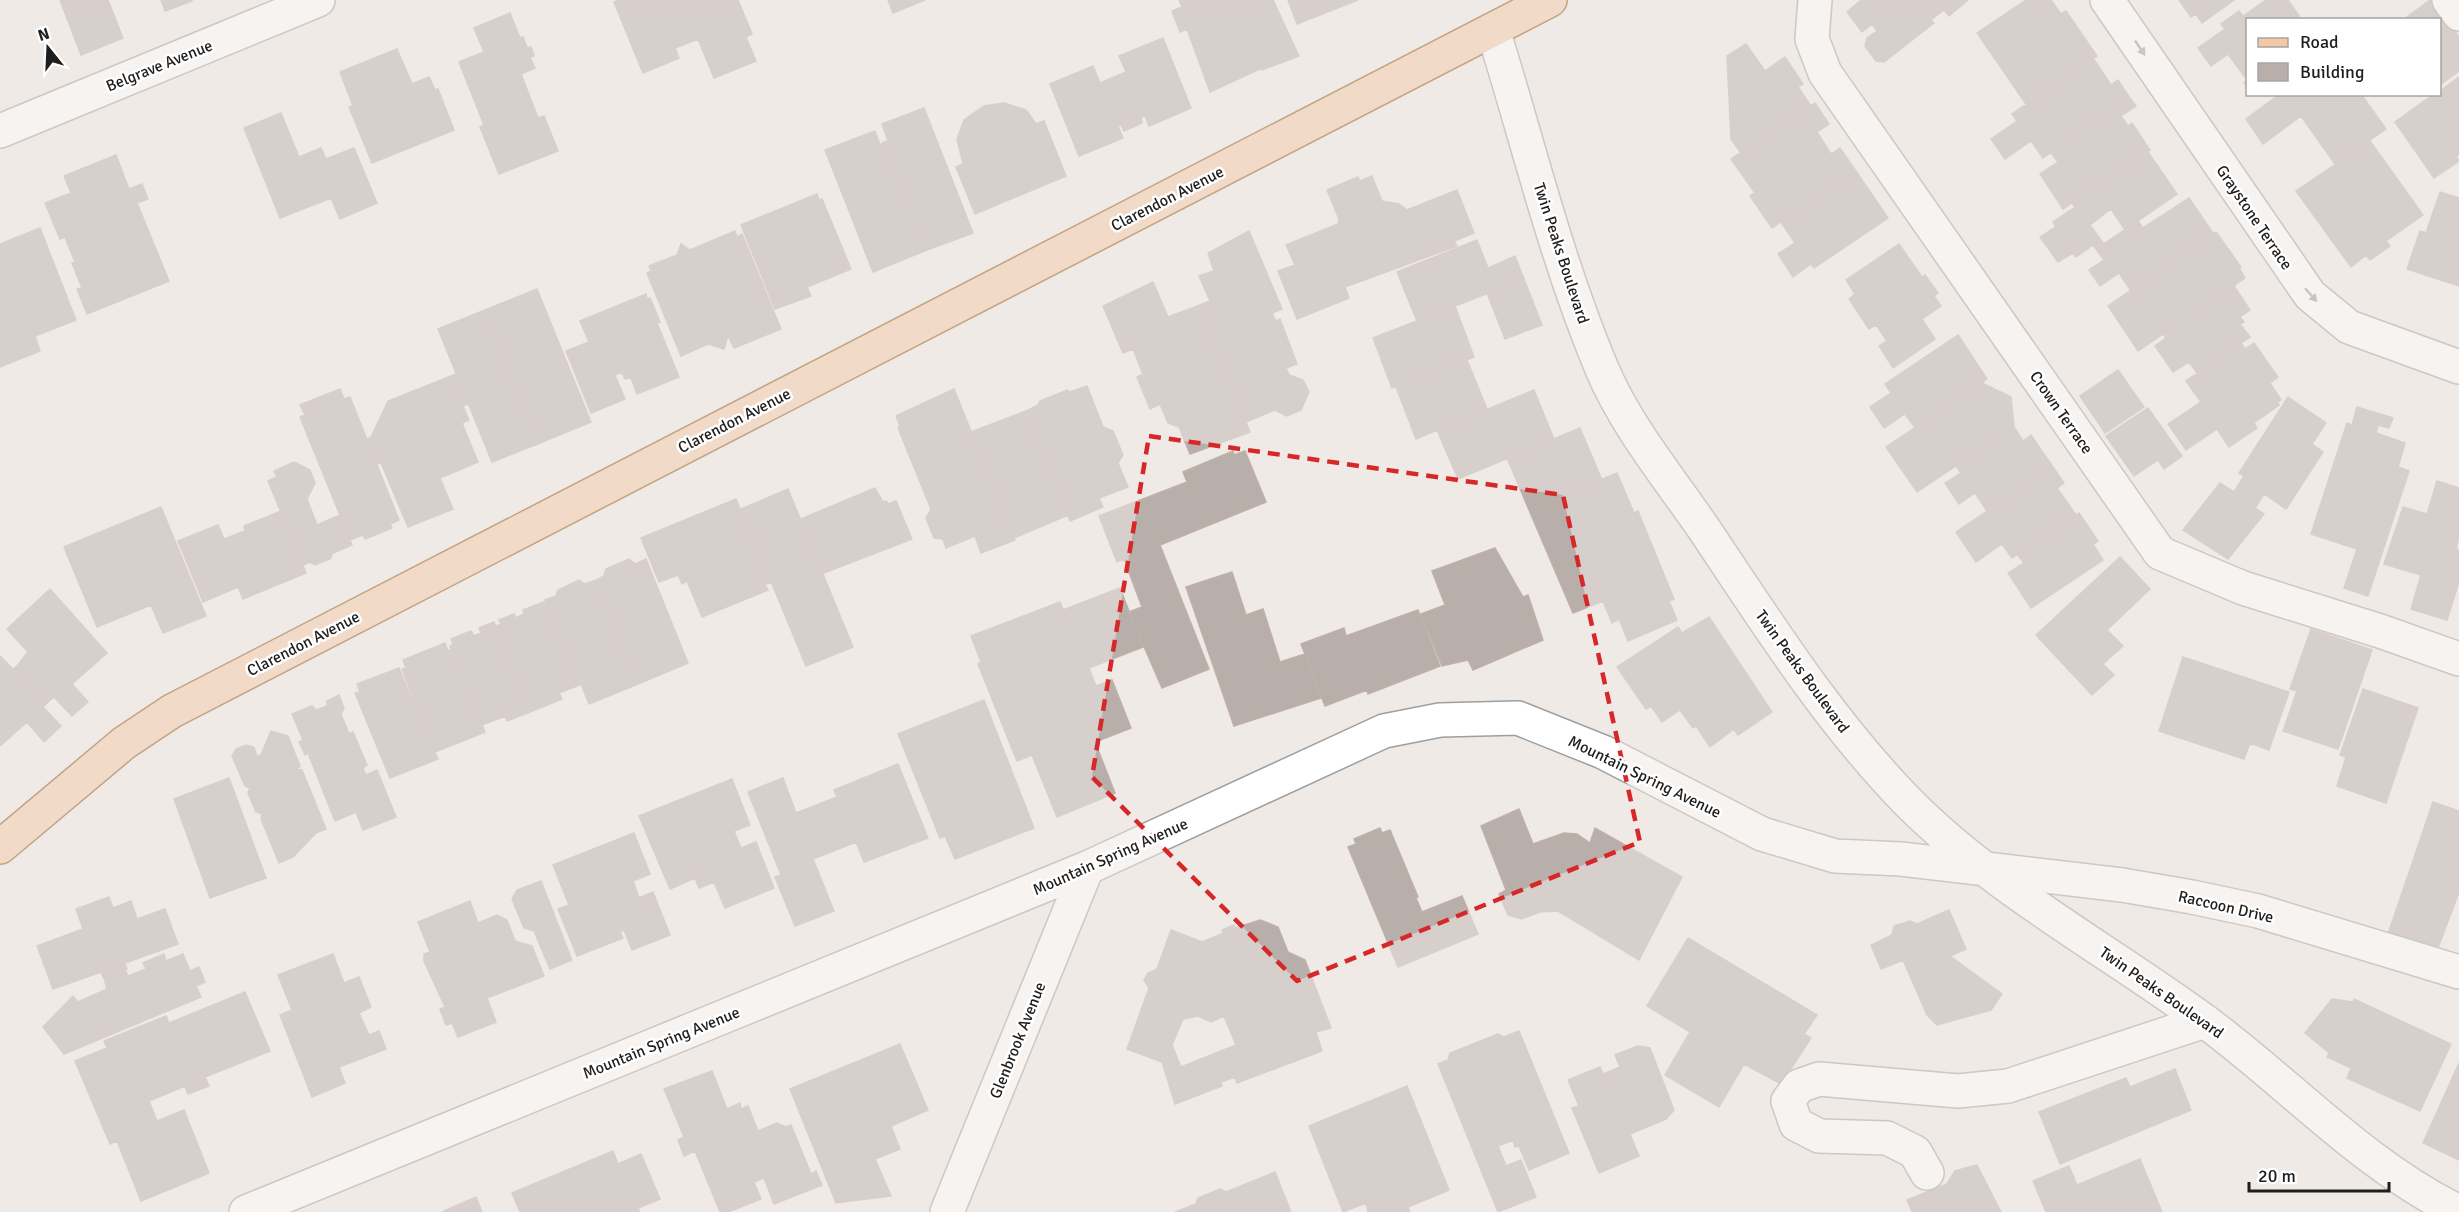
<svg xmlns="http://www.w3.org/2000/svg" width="2459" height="1212" font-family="Signika,sans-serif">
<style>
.building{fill:#b8afab;stroke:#bfb0a9;stroke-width:1.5;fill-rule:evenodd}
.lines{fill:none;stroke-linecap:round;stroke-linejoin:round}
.minor-casing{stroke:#9f9f9f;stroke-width:36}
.major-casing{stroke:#8d500c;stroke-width:36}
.minor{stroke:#fff;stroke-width:33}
.major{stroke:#f4c7a5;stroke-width:33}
.oneway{fill:#9a9a9a}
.marked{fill:none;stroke:#d62828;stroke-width:4.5;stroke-dasharray:12 8;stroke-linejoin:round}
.labels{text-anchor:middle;stroke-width:5;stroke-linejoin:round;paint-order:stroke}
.street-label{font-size:16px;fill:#1e1e1e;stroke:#fff}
</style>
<rect width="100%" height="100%" fill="#efeae5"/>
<!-- building -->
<path class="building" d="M60 0H108L123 38 81 55Z
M161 0H191L192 1 165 11Z
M618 0H738L752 34 746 37 756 61 714 78 698 39 675 48 679 58 643 73 614 2Z
M888 0H925L893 13Z
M1179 0H1273L1299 56 1262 70V68L1210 92 1187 29 1180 32 1172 11 1182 7Z
M1288 0H1358L1297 24Z
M1861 0H1924L1936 16 1931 20 1934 23 1884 62 1876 61 1865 46 1867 38 1877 31 1872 24 1862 32 1847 12Z
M1924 0H1968L1949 16 1944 10 1936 16Z
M2026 0H2051L2061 14 2066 11 2097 56 2026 104 1977 33Z
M2179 0H2234L2202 23 2196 14 2191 17Z
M2266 0H2288L2302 20H2248V88L2244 83 2247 80 2228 54 2211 66 2198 48 2225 29 2221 24 2239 11 2243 16Z
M2430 0H2433L2459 37V71L2440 85V20H2403Z
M510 13 520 38 523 37 527 48 531 47 534 56 530 57 535 68 521 74 538 118 544 116 558 151 499 174 480 127 484 125 459 62 484 52 474 28Z
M1163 38 1191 108 1149 126 1145 116 1141 117 1142 123 1124 131 1121 125 1118 126 1123 138 1079 156 1050 84 1093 66 1100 83 1126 72 1119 56Z
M1746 44 1765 71 1785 57 1803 84 1798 87 1811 106 1741 153 1731 139 1727 56Z
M397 49 412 84 429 77 435 90 438 89 454 130 372 163 349 107 353 106 340 72Z
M2093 58 2111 85 2118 80 2130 98 2043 158 2031 141 2005 159 1991 139 2017 121 2012 114Z
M2459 77V154L2456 156 2459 161 2434 178 2395 122 2434 94H2440V91Z
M2280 94H2361L2386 129 2335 164 2301 116 2263 144 2246 119Z
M2130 98 2136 106 2121 116 2128 126 2132 123 2150 150 2063 209 2040 174 2058 162 2051 153Z
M1004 103 1026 110 1036 124 1044 121 1066 176 975 214 956 167 963 164 957 139 964 120 984 106Z
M1815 103 1829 124 1817 132 1831 154 1840 148 1856 171 1772 228 1750 196 1755 193 1731 159Z
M924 108 973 233 927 250 884 142 888 141 882 124Z
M281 113 299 157 321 148 326 159 354 148 377 203 340 219 331 198 280 218 244 128Z
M875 131 880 145 884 142 927 250 873 272 825 150Z
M2370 141 2423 215 2386 241 2390 246 2370 260 2366 255 2351 267 2296 191Z
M2148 152 2177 194 2125 230 2111 209 2090 225 2104 244 2096 249 2093 245 2076 257 2073 253 2058 262 2040 237 2056 227 2053 222 2075 207 2072 203Z
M116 155 129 189 142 184 148 199 137 203 169 281 87 314 77 289 82 288 72 263 75 262 65 237 60 239 45 203 71 193 64 176Z
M1856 171 1888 218 1814 268 1811 264 1793 277 1778 254 1795 243 1781 222Z
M1372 176 1382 201 1399 204 1407 210 1457 190 1474 233 1454 241 1457 246 1345 287 1349 298 1297 319 1278 271 1295 265 1286 245 1338 224 1339 219 1327 190 1358 177 1360 181Z
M2440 192 2459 198V286L2407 269 2420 231 2426 233Z
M817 194 819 200 822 199 851 269 807 287 811 296 775 309 741 225Z
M2189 198 2213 233 2131 291 2119 273 2100 286 2089 270 2104 260 2096 249 2138 221 2143 228Z
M40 228 76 320 35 336 40 351 0 367V244Z
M735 231 737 237 742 234 781 329 734 348 728 336 724 349 708 344 681 356 647 273 651 271 649 266 677 255 681 244 690 250Z
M1249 231 1282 309 1272 313 1276 321 1280 319 1297 364 1286 368 1289 375 1303 380 1309 392 1301 410 1287 416 1275 410 1246 422 1200 305 1210 301 1199 276 1214 271 1208 253Z
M2216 232 2241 267 2239 268 2245 278 2138 351 2108 306Z
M1477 240 1488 268 1515 256 1524 279 1417 321 1397 272Z
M1899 244 1922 277 1925 275 1938 293 1934 296 1941 306 1922 319 1935 339 1893 368 1879 346 1887 341 1876 325 1869 329 1849 299 1855 294 1846 280Z
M1524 279 1542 325 1505 339 1487 293Z
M1153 282 1168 317 1200 305 1250 432 1190 454 1179 427 1168 423 1160 404 1150 409 1137 377 1143 374 1133 349 1123 353 1103 306Z
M2234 286 2250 310 2240 317 2244 322 2240 324 2250 337 2197 373 2189 362 2173 372 2155 346 2166 338 2163 334Z
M537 289 591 422 540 443 485 310Z
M646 294 647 299 650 298 660 322 657 323 679 377 637 394 631 378 625 379 622 372 615 375 625 399 591 413 566 351 589 342 580 321Z
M1455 306 1474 357 1392 388 1373 338Z
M485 310 540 443 492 462 438 329Z
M1958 335 1987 379 1915 428 1905 414 1884 428 1870 407 1891 393 1885 384Z
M2241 343 2245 349 2254 343 2278 377 2270 383 2281 400 2277 402 2279 405 2254 423 2257 428 2229 447 2217 429 2186 450 2168 424 2201 402 2186 381Z
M1467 360 1487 409 1416 439 1396 387Z
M2118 370 2144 407 2105 433 2080 396Z
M456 374 468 404 463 406 469 420 462 423 478 462 440 478 453 509 408 527 381 463 377 464 367 439 371 437 388 401Z
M1982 383 2011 397 2014 427 1917 492 1886 447Z
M1087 386 1103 427 1113 431 1123 455 1118 463 1128 487 1099 498 1103 507 1070 521 1026 411 1038 405 1040 401 1067 390 1070 392Z
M340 389 344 399 350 397 399 520 390 524 392 528 365 539 363 535 350 540 300 417 305 415 300 405Z
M954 389 1015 540 981 553 975 536 946 548 943 539 934 538 926 518 931 509 898 428 900 426 896 416Z
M1534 390 1554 439 1458 479 1437 430Z
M2288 397 2326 423 2312 444 2323 452 2286 509 2264 494 2255 508 2264 514 2228 559 2183 530 2220 483 2234 492 2244 476 2239 473Z
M2357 407 2393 418 2389 428 2378 425 2376 433 2405 443 2398 467 2409 471 2368 596 2344 588 2357 549 2311 534 2347 423 2352 425Z
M2148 408 2182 456 2164 469 2158 460 2134 476 2106 436Z
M1026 411 1068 515 1014 538 971 432Z
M2014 427 2023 441 2031 435 2053 467 1987 511 1975 493 1959 504 1945 483 1961 473 1956 466Z
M1580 428 1602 480 1529 510 1507 458Z
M1233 451 1234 455 1245 451 1266 502 1160 545 1209 669 1162 688 1129 612 1142 607 1124 559 1117 562 1099 516 1187 482 1183 472Z
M294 462 310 470 315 483 307 499 317 525 340 515 352 545 333 553 330 559 315 565 310 562 303 565 268 481 277 477 274 471Z
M2053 467 2064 483 2057 488 2076 515 2012 558 2002 544 1976 562 1956 532Z
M1617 473 1634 513 1638 511 1674 599 1669 601 1677 620 1628 641 1619 619 1612 623 1603 601 1573 613 1529 510Z
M2437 481 2459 488V537L2456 549 2459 550V582L2447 620 2411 609 2421 575 2384 564 2403 507 2427 514Z
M875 488 883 502 886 501 888 504 896 501 912 539 824 573 801 519Z
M788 489 853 647 806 666 741 509Z
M736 499 770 583 765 584 768 590 702 617 687 581 682 584 678 575 659 582 641 538Z
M161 507 206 616 163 633 151 605 97 627 64 547Z
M281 511 306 573 243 599 238 587 203 602 178 541 218 525 224 539 245 531 244 526Z
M2079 513 2098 541 2093 544 2103 560 2031 608 2008 573 2024 563 2017 554Z
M1495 548 1523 597 1528 595 1543 640 1473 670 1468 660 1442 666 1421 614 1445 605 1432 571Z
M2120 557 2150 589 2107 630 2123 646 2103 664 2114 675 2092 695 2036 635Z
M629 559 635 564 646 559 688 663 638 684 596 580 604 576 606 569Z
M1232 572 1246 615 1263 609 1280 662 1305 654 1321 698 1234 726 1186 587Z
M579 580 585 584 596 580 638 684 589 704 581 684 577 686 545 607 547 605 545 600 556 596 558 590Z
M1120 588 1143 647 1089 668 1096 686 1112 680 1131 728 1095 742 1115 793 1057 817 1032 755 1017 761 978 664 981 662 971 636 1060 602 1063 610Z
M50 589 107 653 72 684 88 702 72 716 54 697 49 701 17 666 28 652 7 629Z
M544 602 577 686 559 693 562 699 530 712 496 626 501 624 499 620 514 614 516 618 524 614 523 610Z
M1418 610 1440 666 1368 694 1367 690 1325 706 1301 644 1344 628 1346 636Z
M1709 617 1772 712 1738 735 1734 729 1710 747 1696 726 1693 728 1680 710 1662 722 1651 706 1646 709 1617 667 1678 627 1682 633Z
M494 622 530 712 507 721 505 716 482 725 450 646 453 644 451 639 471 631 474 636 481 633 479 628Z
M2311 629 2372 650 2338 749 2283 731 2297 691 2290 689Z
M445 643 448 651 451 649 485 732 435 752 402 669 406 668 403 660Z
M0 656 13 669 17 666 49 701 43 707 61 726 44 742 27 722 0 746Z
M2183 657 2289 692 2269 750 2250 743 2244 759 2159 731Z
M399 668 438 759 390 778 355 693 360 692 357 684Z
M2363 689 2418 708 2386 803 2337 786 2346 757 2340 755Z
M339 695 344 708 341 714 349 734 353 732 367 765 363 768 366 775 377 770 396 817 363 830 356 812 335 821 308 753 305 755 299 742 303 740 292 714 312 706 316 710 327 706V701Z
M984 700 1034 828 955 859 945 836 940 838 898 734Z
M271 731 288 736 300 766 297 769 302 770 326 829 316 833 293 857 279 863 261 819 262 814 256 812 248 793 250 788 245 786 232 756 236 749 246 745 254 747 257 757 261 755Z
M898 764 928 838 864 862 856 842 813 859 834 911 795 926 775 877 781 875 748 792 783 778 796 813 837 797 834 790Z
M229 778 266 878 210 898 174 799Z
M732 779 750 825 734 831 741 848 756 842 774 888 725 908 714 882 699 888 695 878 670 889 639 816Z
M2433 802 2459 811V892L2438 948 2387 937Z
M1519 809 1533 844 1564 833 1577 834 1590 843 1595 828 1682 877 1639 960 1558 911 1540 912 1521 919 1508 915 1499 894 1506 890 1481 826Z
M1380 828 1382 833 1390 830 1418 897 1416 898 1422 912 1462 896 1478 934 1398 967 1348 847 1356 844 1354 839Z
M634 833 650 874 633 881 639 898 653 892 670 935 632 950 624 930 620 932 623 938 577 956 558 909 569 905 553 865Z
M541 881 572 960 550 969 534 931 524 928 512 899 517 890Z
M109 897 113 908 131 901 137 919 165 909 178 944 125 963 127 969 103 977 101 972 53 989 37 946 83 929 76 909Z
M470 901 478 923 497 915 507 920 515 941 532 946 544 976 487 998 496 1022 458 1037 452 1023 446 1025 440 1009 445 1007 424 961V954L430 952 418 922Z
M1949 910 1966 949 1950 956 2002 994 1991 1010 1937 1025 1927 1015 1903 960 1881 969 1871 945 1892 935 1894 926 1910 921 1917 924Z
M1260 920 1278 927 1288 952 1305 960 1331 1028 1316 1032 1322 1051 1237 1083 1235 1077 1221 1082 1222 1086 1175 1104 1162 1062 1127 1049 1149 988 1144 980 1148 973 1157 969 1171 930 1202 942 1224 933 1222 930 1234 925 1235 928ZM1198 1016 1211 1022 1224 1016 1236 1045 1181 1067 1172 1045 1183 1019Z
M1688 938 1817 1015 1804 1034 1811 1038 1781 1084 1744 1064 1719 1107 1665 1075 1690 1032 1647 1006Z
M164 954 166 961 183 954 190 971 199 967 205 982 196 986 201 997 64 1054 43 1027 73 996 78 1002 107 989 104 978 125 970 128 976 146 969 143 963Z
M333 954 344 983 359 977 371 1007 359 1013 369 1035 379 1031 386 1049 339 1067 345 1083 312 1097 280 1015 292 1010 278 975Z
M245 992 270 1051 205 1077 209 1086 188 1094 185 1086 149 1101 157 1121 184 1110 209 1173 141 1201 117 1141 110 1144 75 1061 107 1048 104 1041 166 1016 169 1023Z
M2332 999 2353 1002 2354 999 2451 1044 2420 1111 2347 1078 2351 1068 2327 1057 2329 1053 2305 1033Z
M1519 1031 1569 1153 1529 1170 1519 1146 1515 1147 1513 1140 1498 1146 1506 1166 1521 1160 1536 1197 1498 1212 1438 1064 1448 1060 1450 1053 1498 1034 1504 1037Z
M900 1044 928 1110 891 1126 900 1149 875 1159 891 1196 836 1203 790 1089Z
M1638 1046 1650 1048 1674 1110 1666 1119 1630 1134 1639 1156 1599 1173 1572 1108 1579 1106 1568 1080 1600 1067 1603 1074 1620 1067 1615 1055Z
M2459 1063V1160L2423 1143Z
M2175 1069 2191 1110 2060 1164 2039 1112 2126 1078 2130 1087Z
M712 1071 727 1109 740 1103 741 1109 748 1106 758 1131 777 1123 786 1127 791 1125 811 1174 816 1171 822 1185 774 1204 764 1178 754 1182 761 1199 728 1212H720L695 1151 684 1156 678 1140 684 1137 664 1089Z
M1407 1086 1449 1190 1408 1207 1410 1212H1368L1366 1203 1343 1212 1309 1126Z
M613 1151 618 1164 641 1154 660 1199 638 1208 640 1212H520L512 1193Z
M2140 1159 2162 1212H2046L2033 1181 2069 1166 2077 1185Z
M1977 1165 2001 1212H1912L1907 1200 1947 1184 1955 1171Z
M1275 1172 1291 1212H1175L1196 1204 1198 1198 1220 1189 1226 1192Z
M476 1197 482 1212H442Z"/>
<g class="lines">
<defs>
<path id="minor" d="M1815 0 1812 39 1825 73 2160 553 2243 588 2380 631 2459 659
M2107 0 2310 295 2349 327 2459 367
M2449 0 2459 14
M1493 30C1528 142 1556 260 1602 369 1626 426 1669 478 1704 529 1767 623 1828 720 1907 801 1995 890 2107 949 2206 1022 2291 1085 2363 1165 2459 1212
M0 131 318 0
M1927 1173 1915 1152 1887 1138 1819 1136 1796 1124 1788 1101 1799 1086 1819 1079 1958 1091 2008 1086 2205 1021
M246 1212 1087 868 1384 731 1440 720 1518 718 1603 752 1762 834 1835 856 1901 859 2122 885 2192 897 2258 911 2459 972
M947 1212 1087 868"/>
<path id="major" d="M0 847 124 743 172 711 1550 0"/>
</defs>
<!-- minor casing -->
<use href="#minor" class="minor-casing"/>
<!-- major casing -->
<use href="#major" class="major-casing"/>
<!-- minor -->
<use href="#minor" class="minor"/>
<!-- major -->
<use href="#major" class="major"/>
</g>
<!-- one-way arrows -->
<defs><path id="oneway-solid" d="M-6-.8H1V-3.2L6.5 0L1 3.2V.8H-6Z" transform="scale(1.5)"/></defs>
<g class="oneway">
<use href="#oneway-solid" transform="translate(2140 48) rotate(56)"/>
<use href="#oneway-solid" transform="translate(2311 295) rotate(48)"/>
</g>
<!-- marked area -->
<path d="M0 0H2459V1212H0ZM1149 436 1563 495 1640 842 1297 981 1092 777Z" fill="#efeae5" fill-opacity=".55" fill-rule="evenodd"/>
<path class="marked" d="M1149 436 1563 495 1640 842 1297 981 1092 777Z"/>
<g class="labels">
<!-- street labels -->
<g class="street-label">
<text transform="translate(159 65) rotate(-22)" y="6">Belgrave Avenue</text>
<text transform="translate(1167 198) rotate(-27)" y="6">Clarendon Avenue</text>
<text transform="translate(2255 217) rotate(56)" y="6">Graystone Terrace</text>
<text transform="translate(1562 253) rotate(72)" y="6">Twin Peaks Boulevard</text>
<text transform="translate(2062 412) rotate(55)" y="6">Crown Terrace</text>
<text transform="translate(734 420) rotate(-27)" y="6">Clarendon Avenue</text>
<text transform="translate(303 643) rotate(-27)" y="6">Clarendon Avenue</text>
<text transform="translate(1803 671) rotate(54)" y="6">Twin Peaks Boulevard</text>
<text transform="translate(1645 776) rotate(26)" y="6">Mountain Spring Avenue</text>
<text transform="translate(1110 856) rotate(-24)" y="6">Mountain Spring Avenue</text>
<text transform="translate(2226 906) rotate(13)" y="6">Raccoon Drive</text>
<text transform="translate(2162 992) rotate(35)" y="6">Twin Peaks Boulevard</text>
<text transform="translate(1017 1040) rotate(-68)" y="6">Glenbrook Avenue</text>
<text transform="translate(661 1042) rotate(-22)" y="6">Mountain Spring Avenue</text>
</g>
</g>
<!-- legend -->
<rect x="2246" y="18" width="195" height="78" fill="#ffffff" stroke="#a5a5a5" stroke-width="1.5"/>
<rect x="2258" y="38" width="30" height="9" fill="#f4c7a5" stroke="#a5a5a5" stroke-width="1.5"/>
<text x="2300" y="48" font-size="18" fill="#1e1e1e">Road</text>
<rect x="2258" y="63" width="30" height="18" fill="#b8afab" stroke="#a5a5a5" stroke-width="1.5"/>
<text x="2300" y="78" font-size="18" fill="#1e1e1e">Building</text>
<!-- north arrow -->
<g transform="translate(48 48) rotate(342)" stroke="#ffffff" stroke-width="4.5" paint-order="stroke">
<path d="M0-4.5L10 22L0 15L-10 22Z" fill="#1e1e1e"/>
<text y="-9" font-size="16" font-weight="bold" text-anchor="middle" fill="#1e1e1e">N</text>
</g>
<!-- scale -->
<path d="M2249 1182v9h140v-9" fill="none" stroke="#1e1e1e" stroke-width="3"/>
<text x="2258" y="1182" font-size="18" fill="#1e1e1e" stroke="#ffffff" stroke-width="4.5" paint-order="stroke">20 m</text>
</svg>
